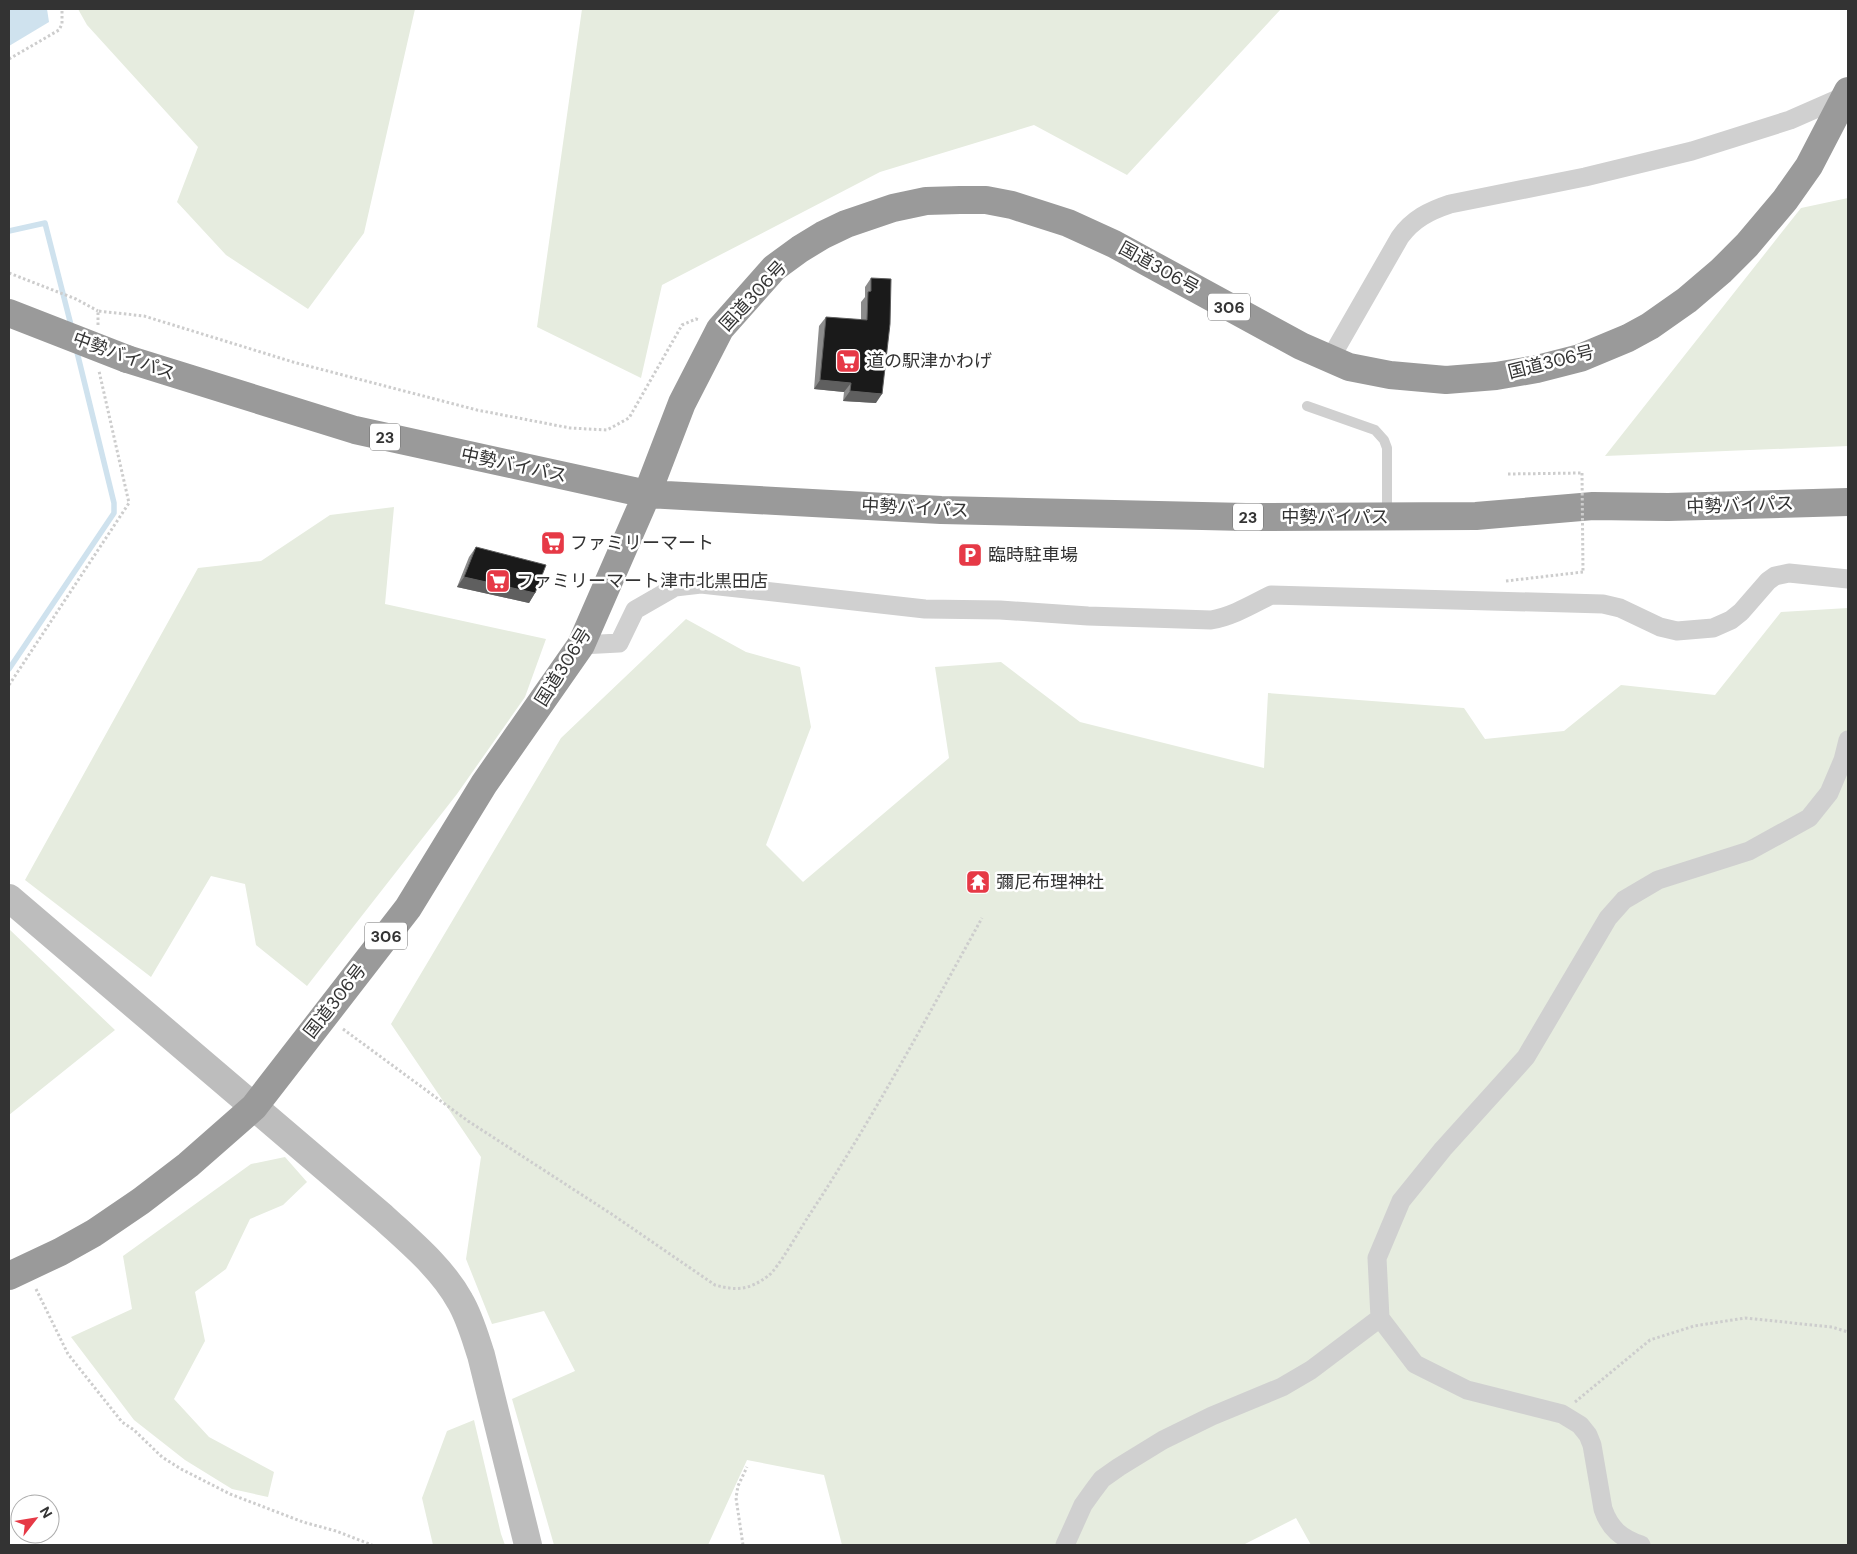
<svg xmlns="http://www.w3.org/2000/svg" width="1857" height="1554" font-family="'DM Sans','Noto Sans JP',sans-serif">
<style>
.green{fill:#e6ecdf}
.water{fill:#cfe2ee}
.lines{fill:none;stroke-linecap:round;stroke-linejoin:round}
.stream{stroke:#cfe2ee;stroke-width:5.5}
.path{stroke:#cdcdcd;stroke-width:3;stroke-dasharray:2.5 2.5;stroke-linecap:butt}
.lane{stroke:#d0d0d0;stroke-width:10}
.street{stroke:#d0d0d0;stroke-width:19}
.secondary{stroke:#bdbdbd;stroke-width:28}
.highway{stroke:#9a9a9a;stroke-width:28}
.path-bridge{stroke:#cdcdcd;stroke-width:3;stroke-dasharray:2.5 2.5;stroke-linecap:butt}
.highway-bridge{stroke:#9a9a9a;stroke-width:28}
.wall{fill:#8c8c8c}
.shaded-wall{fill:#5f5f5f}
.building{fill:#1a1a1a;stroke:#5f5f5f}
.labels{text-anchor:middle;stroke-width:5;stroke-linejoin:round;paint-order:stroke}
.shield{fill:#fff;stroke:#707070;stroke-width:1}
.shield-label{font-size:16px;font-weight:bold;fill:#333}
.street-label{font-size:18px;fill:#333;stroke:#fff}
.poi-label{font-size:18px;fill:#333;stroke:#fff;text-anchor:start}
</style>
<rect width="100%" height="100%" fill="#fff"/>
<!-- green -->
<path class="green" d="M78 9H415L364 233 308 309 226 255 177 202 198 147 87 25Z
M582 9H1281L1127 175 1034 125 880 172 662 285 641 378 537 327Z
M1848 198V446L1605 456 1801 208Z
M394 507 385 604 546 639 525 697 457 794 307 986 256 945 245 884 211 876 151 977 25 880 198 568 261 561 330 515Z
M1848 608V1545H1311L1296 1518 1243 1545H842L824 1475 747 1460 708 1545H554L512 1399 575 1371 544 1311 492 1324 466 1259 481 1157 391 1024 561 738 686 619 746 652 800 667 811 727 766 845 803 882 949 758 935 667 1001 662 1080 722 1264 768 1268 693 1464 708 1485 739 1564 731 1621 685 1715 695 1781 612Z
M9 929 115 1030 9 1115Z
M285 1157 307 1182 283 1205 250 1219 226 1269 195 1292 205 1341 174 1399 209 1437 274 1472 268 1497 232 1489 185 1460 134 1420 71 1337 132 1309 123 1256 251 1164Z
M474 1420 501 1534 505 1545H433L422 1498 447 1431Z"/>
<!-- water -->
<path class="water" d="M9 9H47L49 22 9 46Z"/>
<g class="lines">
<!-- stream -->
<path class="stream" d="M9 231 45 223 72 329
M9 669 114 513V503L76 348"/>
<!-- path -->
<path class="path" d="M9 59 59 30 62 24V9
M9 273 76 299 98 311
M98 325V311L144 316 293 362 477 410 570 428 607 430 629 418 682 325 696 319 699 320
M1508 474 1582 473
M1506 581 1583 572
M9 685 129 503 99 371
M343 1029 468 1121 613 1215 715 1285C737 1291 749 1290 768 1276 778 1269 800 1229 808 1217 872 1120 926 1019 982 918
M36 1289 68 1354 122 1422 134 1430 162 1457 181 1469 230 1494 303 1522 336 1531 372 1545
M1575 1402 1650 1340 1694 1326 1745 1318 1832 1327 1848 1332
M743 1545 736 1498 738 1486 747 1467"/>
<!-- lane -->
<path class="lane" d="M1307 406 1375 430 1384 440 1387 448V516"/>
<!-- street -->
<path class="street" d="M1330 359 1400 237C1413 219 1429 211 1450 204L1585 177 1692 151 1790 120 1847 95
M581 645 619 643 635 610 675 587 701 584 925 609 1000 610 1088 616 1211 620C1233 616 1251 605 1271 595L1603 604 1620 608 1660 627 1677 631 1713 628 1731 620 1741 612 1768 581 1775 576 1789 573 1848 579
M1065 1545 1083 1505 1093 1491 1102 1479 1119 1467 1163 1440 1212 1416 1282 1387 1311 1370 1380 1318
M1641 1545C1621 1538 1610 1529 1603 1509L1592 1445 1588 1435 1580 1425 1562 1414 1467 1390 1415 1364 1380 1318 1377 1258 1401 1201 1443 1149 1526 1057 1608 918 1624 900 1658 880 1749 851 1809 818 1829 793 1843 760 1848 740"/>
<!-- secondary -->
<path class="secondary" d="M9 898 383 1217C410 1242 442 1268 460 1301 470 1318 475 1337 481 1355L528 1545"/>
<!-- highway -->
<path class="highway" d="M127 359 355 430 647 494 941 510 1246 517 1476 516 1593 506 1668 507 1848 502
M9 1276 60 1252 94 1233 141 1201 188 1165 254 1107 408 908 484 784 581 645 647 494 682 403 720 329 774 268 800 249 823 235 846 224 893 208 926 201 960 200H986L1012 205 1068 223 1114 244 1301 346 1349 367 1390 375 1446 380 1496 376 1537 369 1580 358 1628 338 1650 326 1687 300 1721 271 1747 245 1785 200 1809 166 1848 91"/>
<!-- path-bridge -->
<path class="path-bridge" d="M1582 473 1583 572"/>
<!-- highway-bridge -->
<path class="highway-bridge" d="M9 313 127 359"/>
</g>
<!-- wall -->
<path class="wall" d="M871 278 876 403 843 401 844 392 814 389 819 326 826 317 861 320V302L865 297V287Z
M476 547 535 593 529 603 457 587 469 557Z"/>
<!-- shaded-wall -->
<path class="shaded-wall" d="M820 380 851 383 844 392 814 389Z
M850 391 882 394 876 403 843 401Z
M464 577 535 593 529 603 457 587Z"/>
<!-- building -->
<path class="building" d="M871 278 891 279 890 324 882 394 850 391 851 383 820 380 826 317 867 320 868 292 871 291Z
M476 547 546 565 535 593 464 577Z"/>
<!-- icons -->
<defs>
<symbol id="supermarket-square" viewBox="-11 -11 22 22"><rect x="-9" y="-9" width="18" height="18" rx="4" fill="#e63946" stroke="#fff"/><path d="M-6-5.5h2.5l.6 2H6L4.5 2H-2.5L-4.4-4H-6ZM-1.5 3.2a1.3 1.3 0 1 0 .1 0ZM3 3.2a1.3 1.3 0 1 0 .1 0Z" fill="#fff"/></symbol>
<symbol id="parking-square" viewBox="-11 -11 22 22"><rect x="-9" y="-9" width="18" height="18" rx="4" fill="#e63946" stroke="#fff"/><path d="M-3.5-5.5H1a3.5 3.5 0 0 1 0 7H-1V5.5H-3.5ZM-1-3.4V-.6H.8a1.4 1.4 0 0 0 0-2.8Z" fill="#fff"/></symbol>
<symbol id="temple-square" viewBox="-11 -11 22 22"><rect x="-9" y="-9" width="18" height="18" rx="4" fill="#e63946" stroke="#fff"/><path d="M0-6L5-2H3V0L6.5 2.5H4V6H1.5V3h-3V6H-4V2.5H-6.5L-3 0V-2H-5Z" fill="#fff"/></symbol>
</defs>
<g fill-rule="evenodd">
<use href="#supermarket-square" x="834" y="347" width="28" height="28"/>
<use href="#supermarket-square" x="539" y="529" width="28" height="28"/>
<use href="#parking-square" x="956" y="541" width="28" height="28"/>
<use href="#supermarket-square" x="484" y="567" width="28" height="28"/>
<use href="#temple-square" x="964" y="868" width="28" height="28"/>
</g>
<g class="labels">
<!-- shield labels -->
<g class="shield">
<rect x="1208" y="293.5" width="42" height="27" rx="4"/>
<rect x="370" y="423.5" width="30" height="27" rx="4"/>
<rect x="1233" y="503.5" width="30" height="27" rx="4"/>
<rect x="365" y="922.5" width="42" height="27" rx="4"/>
</g>
<g class="shield-label">
<text x="1229" y="313">306</text>
<text x="385" y="443">23</text>
<text x="1248" y="523">23</text>
<text x="386" y="942">306</text>
</g>
<!-- street labels -->
<g class="street-label">
<text transform="translate(1159 268) rotate(29)" y="6">国道306号</text>
<text transform="translate(753 296) rotate(-47)" y="6">国道306号</text>
<text transform="translate(124 356) rotate(20)" y="6">中勢バイパス</text>
<text transform="translate(1551 362) rotate(-14)" y="6">国道306号</text>
<text transform="translate(514 465) rotate(12)" y="6">中勢バイパス</text>
<text transform="translate(1740 505) rotate(-2)" y="6">中勢バイパス</text>
<text transform="translate(915 508) rotate(3)" y="6">中勢バイパス</text>
<text x="1335" y="523">中勢バイパス</text>
<text transform="translate(563 667) rotate(-58)" y="6">国道306号</text>
<text transform="translate(335 1001) rotate(-52)" y="6">国道306号</text>
</g>
<!-- poi labels -->
<g class="poi-label">
<text x="866" y="367">道の駅津かわげ</text>
<text x="570" y="549">ファミリーマート</text>
<text x="988" y="561">臨時駐車場</text>
<text x="516" y="587">ファミリーマート津市北黒田店</text>
<text x="996" y="888">彌尼布理神社</text>
</g>
</g>
<!-- border -->
<rect width="1857" height="1554" fill="none" stroke="#333333" stroke-width="20"/>
<!-- north arrow -->
<g transform="translate(35 1519) rotate(59)"><circle r="24" fill="#ffffff" stroke="#adadad"/>
<path d="M0-4L9 19L0 12L-9 19Z" fill="#e63946"/>
<text y="-8" font-size="14" font-weight="bold" text-anchor="middle" fill="#333333">N</text>
</g>
</svg>
